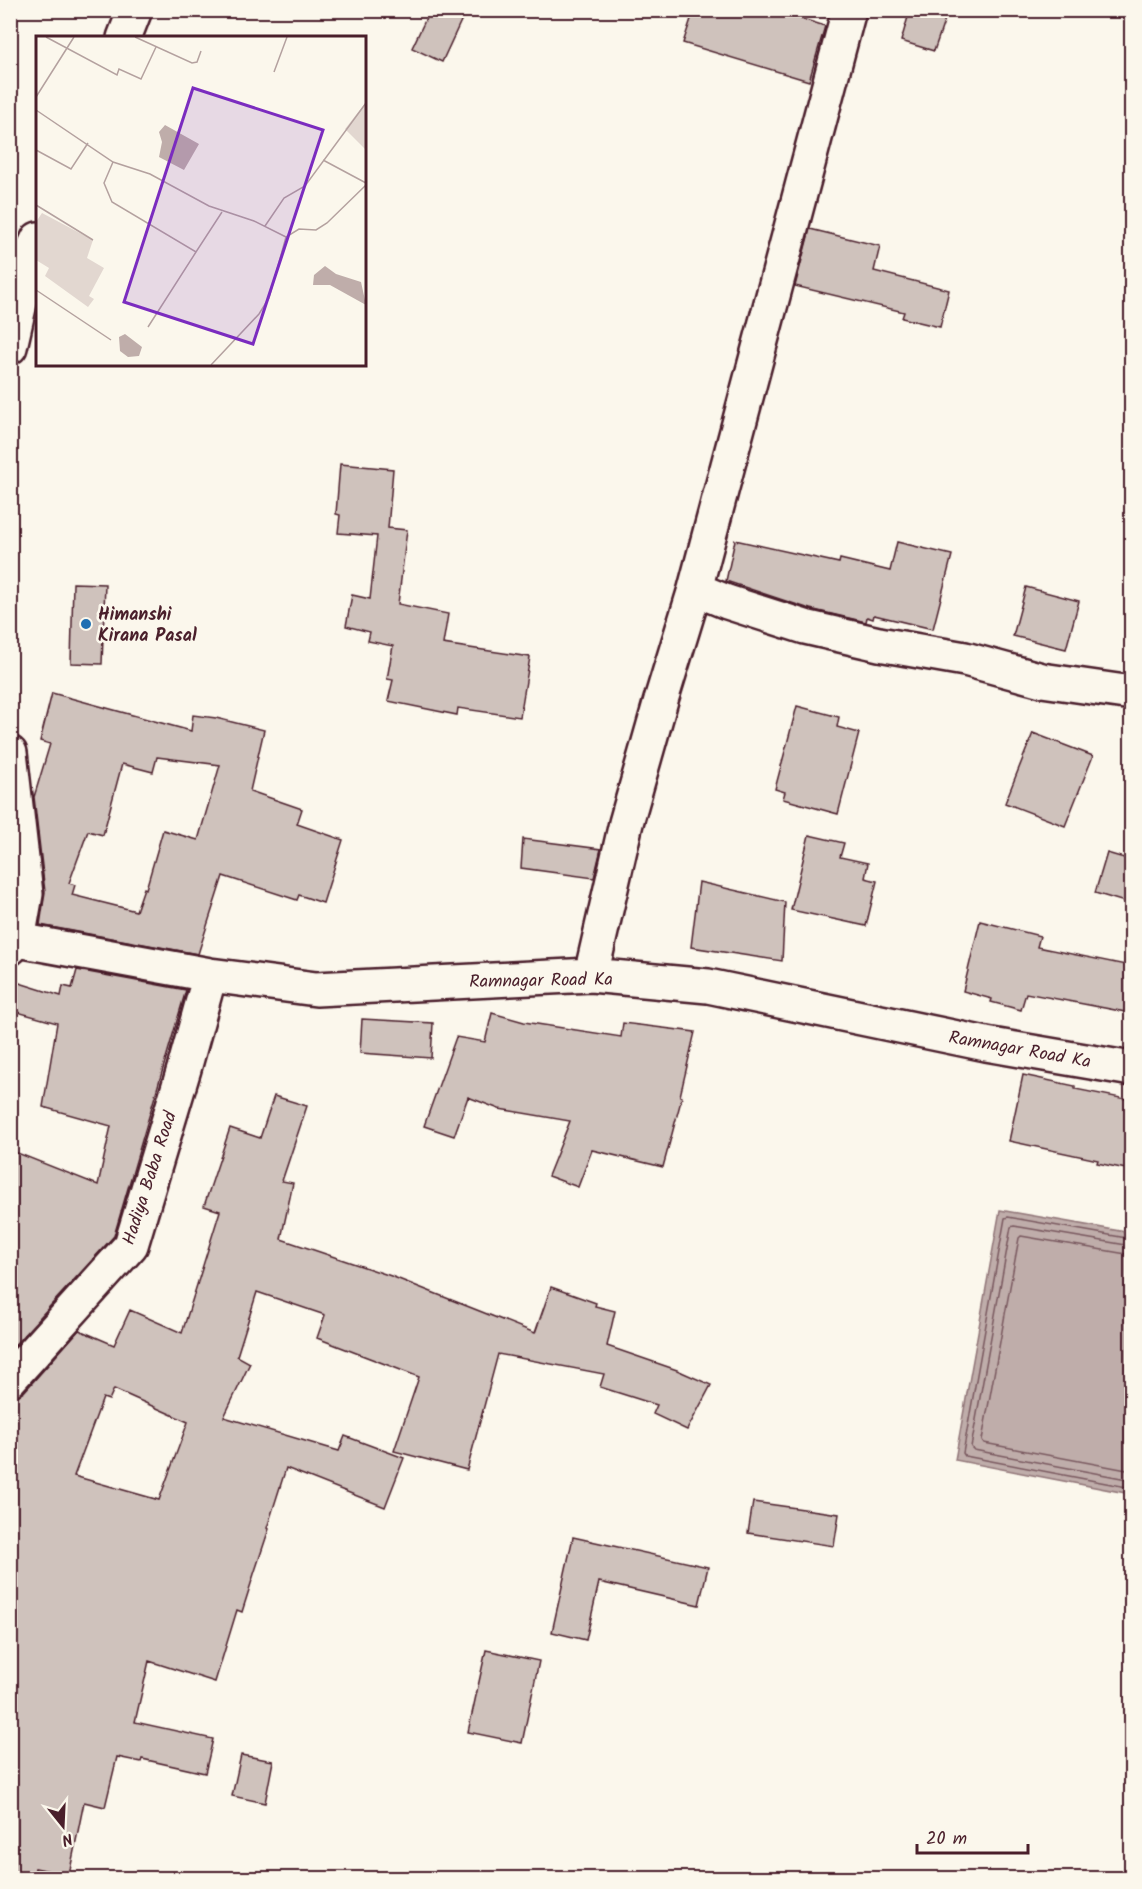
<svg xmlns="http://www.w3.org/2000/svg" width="1142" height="1889" font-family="Kalam,sans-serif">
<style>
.water{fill:#bfadaa;stroke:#907477;stroke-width:1.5}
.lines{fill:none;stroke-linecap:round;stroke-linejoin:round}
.shore{stroke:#79585e;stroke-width:1.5}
.building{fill:#cfc2bc;stroke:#4a1f2b;stroke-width:1.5;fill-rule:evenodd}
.minor-casing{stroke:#4a1f2b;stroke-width:38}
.major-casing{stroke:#4a1f2b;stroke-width:38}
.minor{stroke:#fbf7ec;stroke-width:33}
.major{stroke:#fbf7ec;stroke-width:33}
.poi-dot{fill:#1f6fb2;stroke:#fbf7ec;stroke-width:2}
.labels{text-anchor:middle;stroke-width:5;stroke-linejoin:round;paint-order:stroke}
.poi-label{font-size:18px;font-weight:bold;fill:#4a1f2b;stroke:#fbf7ec;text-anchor:start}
.street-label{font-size:18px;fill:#4a1f2b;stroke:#fbf7ec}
.inset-road{fill:none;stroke:#b4a19f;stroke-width:1.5}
.view{fill:#7b2cbf;fill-opacity:0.15;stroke:#7b2cbf;stroke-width:3}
.inset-edge{fill:none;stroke:#4a1f2b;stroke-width:3}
</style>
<rect width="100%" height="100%" fill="#fbf7ec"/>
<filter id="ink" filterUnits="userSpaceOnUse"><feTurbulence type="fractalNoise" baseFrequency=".0167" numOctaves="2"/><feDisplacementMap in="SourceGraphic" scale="12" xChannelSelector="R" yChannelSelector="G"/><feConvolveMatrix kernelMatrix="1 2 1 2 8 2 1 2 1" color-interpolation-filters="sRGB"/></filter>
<g filter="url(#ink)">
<!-- water -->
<path class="water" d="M1000 1210 1131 1233V1494L955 1460Z"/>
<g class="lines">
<!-- shore -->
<path class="shore" d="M1132 1239 1008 1217 1005 1218 963 1453 965 1456 1132 1488
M1132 1246 1014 1226 1011 1227 971 1447 974 1450 1132 1480
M1132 1255 1021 1236 1019 1238 982 1440 984 1443 1132 1471"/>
</g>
<!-- building -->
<path class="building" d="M430 10H466L442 62 412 48Z
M694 10H774L825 26 809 81 683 43Z
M910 10H948L934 51 901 41Z
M810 229 880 246 874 271 949 290 940 327 902 318 904 312 795 286Z
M340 464 393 469 388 528 407 530 398 604 448 614 443 644 530 657 520 717 458 708 457 715 388 701 393 680 387 679 393 646 368 641 370 632 346 626 352 595 370 599 377 536 338 533 340 515 336 514Z
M735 540 839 563 840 559 890 571 897 542 952 555 933 629 874 615 873 619 867 617 866 622 810 609 726 581Z
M73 583 105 584 102 664 71 663Z
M1026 587 1079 601 1066 649 1013 636Z
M52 693 191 731 193 715 216 718 264 730 250 791 302 809 297 824 343 840 323 903 299 895 297 900 223 876 198 954 40 925 45 892 34 797 50 744 40 741ZM157 757 220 765 198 840 163 830 146 889 144 888 136 911 72 895 75 885 69 883 88 831 103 835 122 764 153 772Z
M797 706 839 717 837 727 859 733 838 814 783 799 785 792 775 789Z
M1033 733 1093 756 1065 826 1005 803Z
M809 835 844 843 840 857 868 863 865 878 877 881 866 926 791 910Z
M523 839 601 849 594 878 521 868Z
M1107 853 1131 860V904L1095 893Z
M699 882 785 902 782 961 691 947Z
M980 921 1040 936 1037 947 1131 966V1013L1026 993 1021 1010 991 1002 992 999 963 991Z
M77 970 186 990 114 1236 10 1350V1150L98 1185 111 1126 43 1107 57 1023 10 1010V980L61 996 63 986 72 988Z
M492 1013 524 1022 621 1037 623 1023 695 1032 680 1096 682 1097 663 1167 592 1150 578 1187 548 1176 570 1121 499 1109 468 1097 454 1136 424 1126 456 1037 485 1042Z
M362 1019 433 1023 431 1058 360 1053Z
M1023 1075 1075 1086V1089L1131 1100V1170L1097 1163 1098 1160 1009 1141Z
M274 1096 307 1106 282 1181 293 1183 281 1239 391 1276 535 1333 551 1287 596 1303 595 1306 615 1311 607 1346 677 1370 711 1385 687 1430 653 1414 657 1405 600 1387 604 1374 498 1354 467 1470 394 1451 419 1377 317 1338 325 1315 257 1292 237 1356 250 1363 224 1417 339 1451 345 1436 404 1458 385 1507 286 1468 267 1528 269 1529 254 1574 242 1612 237 1610 215 1682 149 1661 135 1722 213 1739 205 1773 142 1759 141 1762 117 1757 105 1807 84 1802 69 1875 35 1868 33 1878H10V1397H16L24 1392 79 1330 114 1345 130 1310 182 1333 220 1211 204 1206 230 1128 260 1138ZM114 1389 188 1422 159 1500 74 1476 103 1398 109 1400Z
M753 1502 839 1514 834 1546 748 1533Z
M573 1537 708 1567 699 1605 599 1582 586 1640 552 1632Z
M486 1650 539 1661 522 1743 468 1732Z
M241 1755 273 1761 265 1803 232 1796Z"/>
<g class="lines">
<defs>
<path id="minor" d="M695 589 849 10
M18 940 210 975 316 989 591 975 708 986 986 1044 1132 1069
M591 975 626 823 661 700 695 589 727 602 805 627 879 644 965 659 1042 680 1132 693
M10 1379 131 1245 184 1069 210 975"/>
<path id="major" d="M124 38 135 10
M10 347 31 254 38 239
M10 753 26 894 18 940 10 948"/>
</defs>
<!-- minor casing -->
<use href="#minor" class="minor-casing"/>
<!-- major casing -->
<use href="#major" class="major-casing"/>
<!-- minor -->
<use href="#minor" class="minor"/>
<!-- major -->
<use href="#major" class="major"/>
</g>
</g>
<!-- markers -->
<circle class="poi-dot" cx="86" cy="624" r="6"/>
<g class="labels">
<!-- poi labels -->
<g class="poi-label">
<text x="98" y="620">Himanshi<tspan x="98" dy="21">Kirana Pasal</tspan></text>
</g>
<!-- street labels -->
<g class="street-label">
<text transform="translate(541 980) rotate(-1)" y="6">Ramnagar Road Ka</text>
<text transform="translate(1020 1049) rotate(10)" y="6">Ramnagar Road Ka</text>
<text transform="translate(149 1178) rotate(-72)" y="6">Hadiya Baba Road</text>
</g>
</g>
<!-- overview -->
<g transform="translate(36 36)">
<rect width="330" height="330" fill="#fbf7ec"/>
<path d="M330 66V114L309 93ZM6 177 57 204 51 222 68 232 53 260 58 263 52 271 9 240 13 232 0 224V186Z" fill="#e2d7d0"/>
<path d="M129 89 163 108 148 134 123 121 126 106 123 96ZM289 230 300 238 325 246 330 269 294 249H277L278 239ZM89 298 106 311 103 320 92 321 84 315 83 301Z" fill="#bfadaa"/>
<path class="inset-road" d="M10 1 81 39 83 33 105 43 120 11M99 1 156 27 161 26 165 15M238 36 251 1M0 61 38 1M0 74 77 126 114 138 173 170 218 185 250 201M0 114 35 133 52 107M287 124 330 147M77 126 68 147 76 166 160 216 186 176M0 169 57 204M229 190 248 162 269 150 330 67M0 254 75 304M112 291 160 216M175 329 223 278 233 262 250 201 263 193 280 194 291 187 330 149"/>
<path class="view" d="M157 52 287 94 217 308 88 266Z"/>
<rect width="330" height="330" class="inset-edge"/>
</g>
<!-- margin -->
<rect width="1142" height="1889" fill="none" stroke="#fbf7ec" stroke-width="36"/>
<rect x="18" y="18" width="1106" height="1853" fill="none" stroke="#4a1f2b" stroke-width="2" filter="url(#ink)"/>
<!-- north arrow -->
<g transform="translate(63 1826) rotate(162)" stroke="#fbf7ec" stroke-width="4.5" paint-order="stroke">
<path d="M0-4.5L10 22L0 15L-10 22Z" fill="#4a1f2b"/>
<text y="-9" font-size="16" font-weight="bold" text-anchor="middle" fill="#4a1f2b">N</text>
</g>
<!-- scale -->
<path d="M917 1844v9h111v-9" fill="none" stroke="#4a1f2b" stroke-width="3"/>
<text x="926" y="1844" font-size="18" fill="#4a1f2b" stroke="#fbf7ec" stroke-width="4.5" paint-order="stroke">20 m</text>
</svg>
